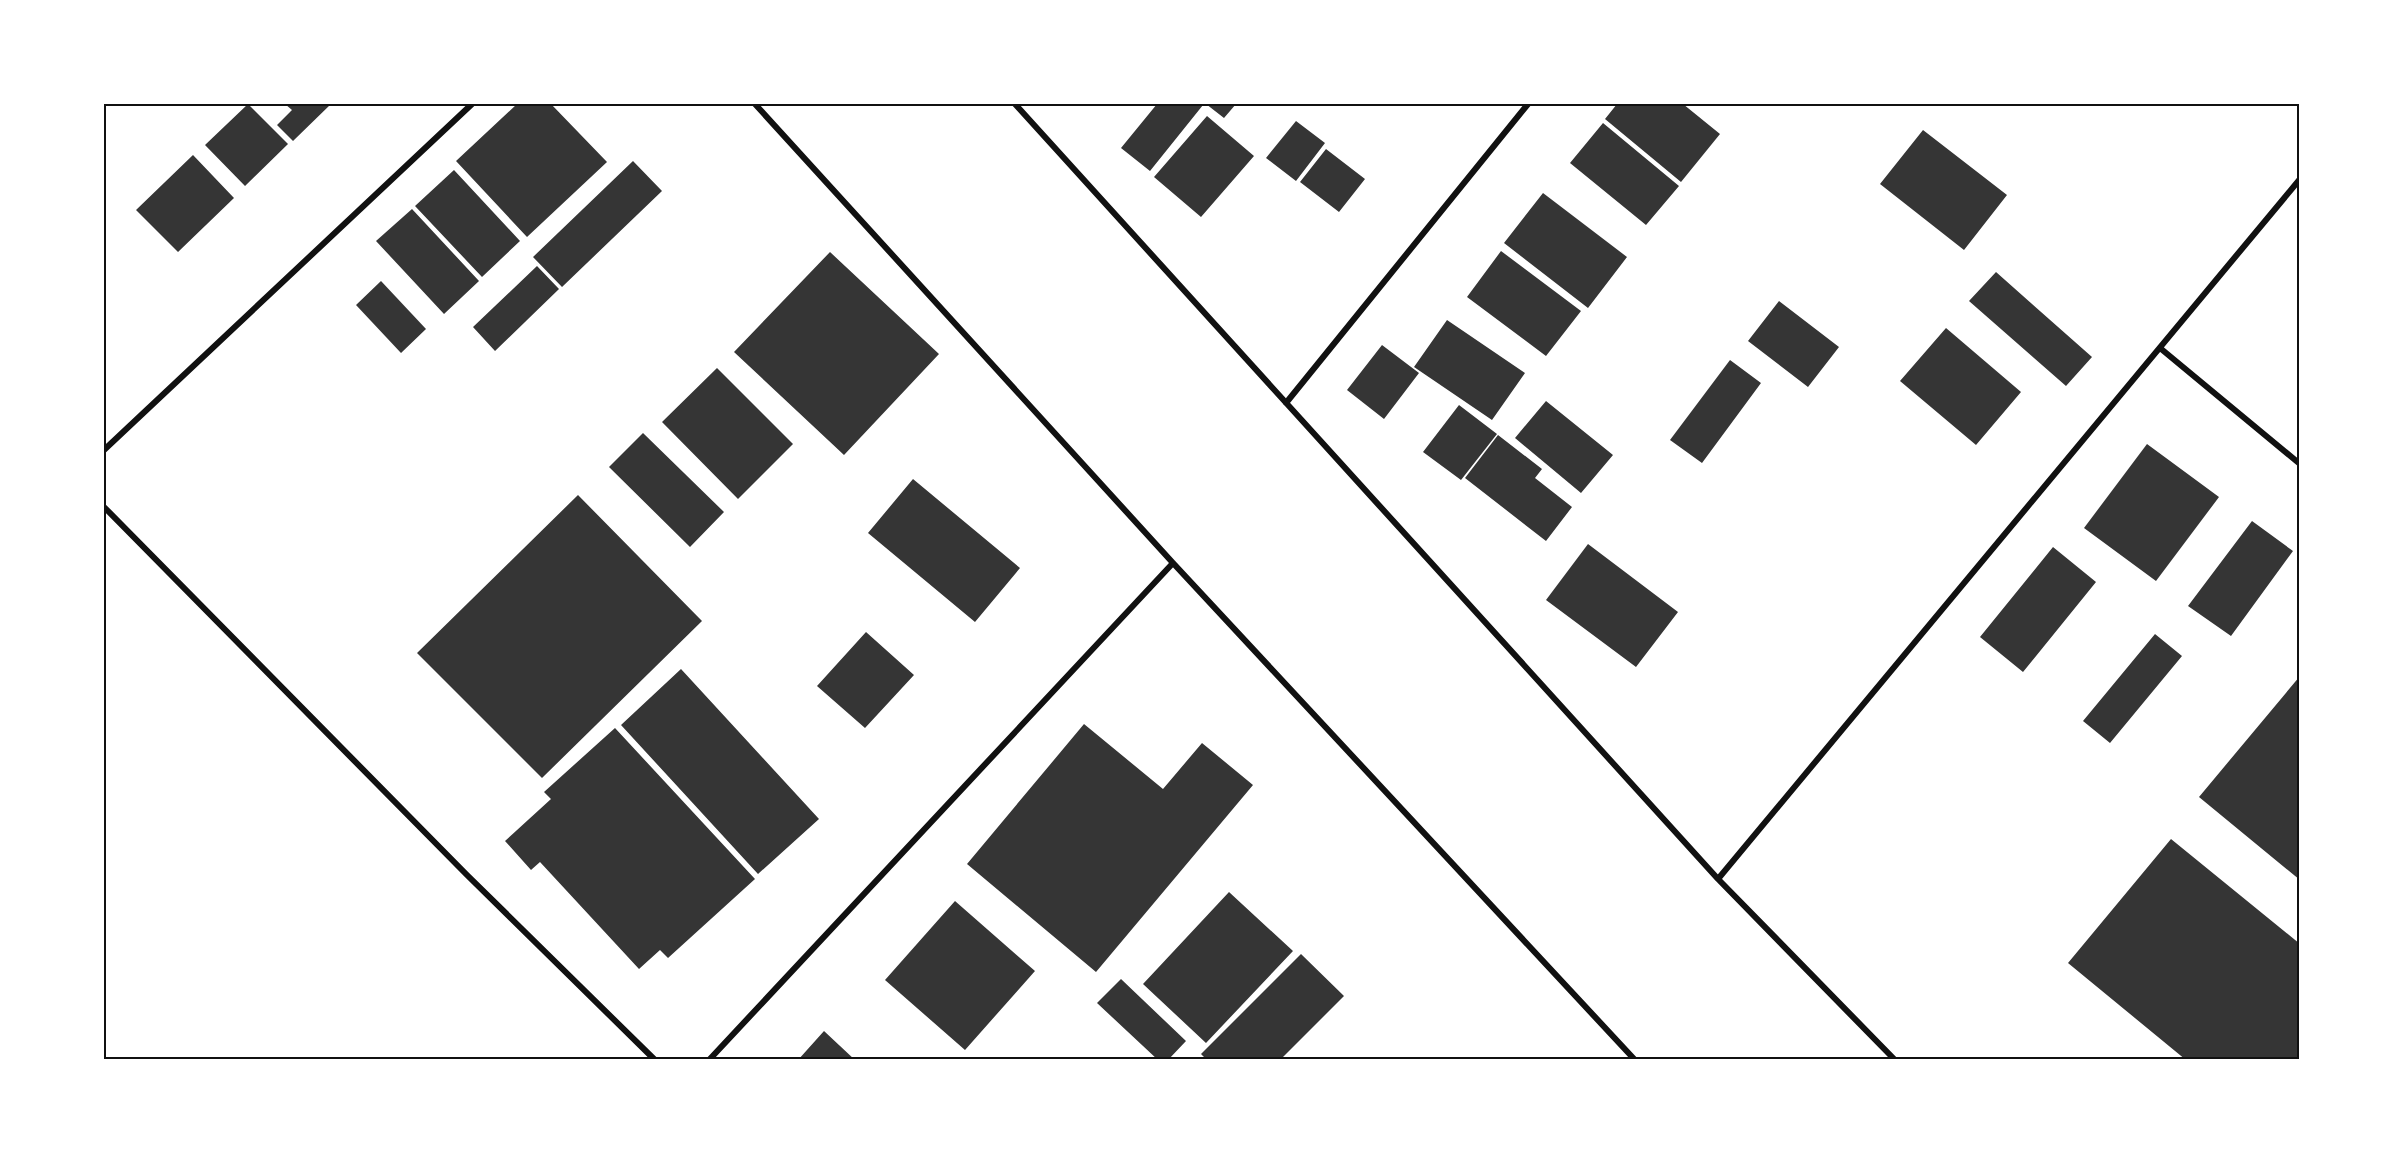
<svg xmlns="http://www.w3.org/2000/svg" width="2403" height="1163" font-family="Lato,sans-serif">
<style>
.building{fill:#353535}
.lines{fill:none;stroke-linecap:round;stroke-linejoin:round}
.minor{stroke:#111;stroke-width:6}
.neatline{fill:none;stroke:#111;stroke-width:2}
</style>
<rect width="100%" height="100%" fill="#fff"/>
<!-- building -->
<path class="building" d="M248 104 288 144 245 186 205 145Z
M285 104H331L293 141 277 125 292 110Z
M517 104H551L607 162 527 237 456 161Z
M1157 104 1203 105 1150 171 1121 148Z
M1206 104H1236L1224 118Z
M1617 104H1683L1720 134 1681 182 1605 119Z
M1207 116 1254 156 1201 217 1154 177Z
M1296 121 1325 143 1296 181 1266 158Z
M1603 123 1679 186 1646 225 1570 163Z
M1923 130 2007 195 1964 250 1880 184Z
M1326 149 1365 179 1339 212 1300 182Z
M193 155 234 198 178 252 136 210Z
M633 161 662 191 562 287 533 257Z
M454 170 520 241 482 277 415 206Z
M1543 193 1627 257 1588 308 1504 243Z
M412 209 479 281 444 314 376 241Z
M1501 251 1581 311 1546 356 1467 297Z
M830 252 939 354 844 455 734 352Z
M537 266 559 289 495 351 473 327Z
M1996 272 2092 357 2066 386 1969 301Z
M381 281 426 329 401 353 356 305Z
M1779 301 1839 347 1808 387 1748 341Z
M1447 320 1525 373 1492 420 1414 367Z
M1946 328 2021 392 1976 445 1900 381Z
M1382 345 1419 373 1384 419 1347 390Z
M1730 360 1761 383 1702 463 1670 440Z
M717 368 793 444 738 499 662 422Z
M1546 401 1613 455 1581 493 1515 438Z
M1459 405 1497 434 1461 480 1423 452Z
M643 433 724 512 690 547 609 467Z
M1498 435 1542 469 1535 478 1572 507 1546 541 1465 478Z
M2147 444 2219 497 2156 581 2084 528Z
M913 479 1020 568 975 622 868 533Z
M578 495 702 621 542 778 417 653Z
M2252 521 2293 551 2231 636 2188 606Z
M1588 544 1678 612 1636 667 1546 600Z
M2053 547 2096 582 2023 672 1980 637Z
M866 632 914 675 865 728 817 686Z
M2155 634 2182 656 2110 743 2083 721Z
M681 669 819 819 758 874 621 725Z
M2300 676V880L2199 797Z
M1084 724 1163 789 1202 743 1253 785 1096 972 967 864Z
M615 728 755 879 668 958 660 950 639 969 540 862 531 870 505 841 551 799 544 792Z
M2171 839 2300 944V1060H2186L2068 963Z
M1229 892 1293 951 1206 1043 1143 984Z
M955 901 1035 971 965 1050 885 980Z
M1301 954 1344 996 1280 1060H1207L1201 1054Z
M1121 979 1186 1041 1168 1060H1158L1097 1003Z
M824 1031 855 1060H798Z"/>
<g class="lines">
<!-- minor -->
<path class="minor" d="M755 104 1173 563 1635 1060
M1015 104 1718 879 1895 1060
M2160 348 2300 464
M1286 403 1528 104
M104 450 472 104
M104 507 467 875 655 1060
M1718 879 2300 179
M709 1060 1173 563"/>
</g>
<!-- border -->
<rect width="2403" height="1163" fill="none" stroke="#ffffff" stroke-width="210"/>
<rect x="105" y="105" width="2193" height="953" class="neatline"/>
</svg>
